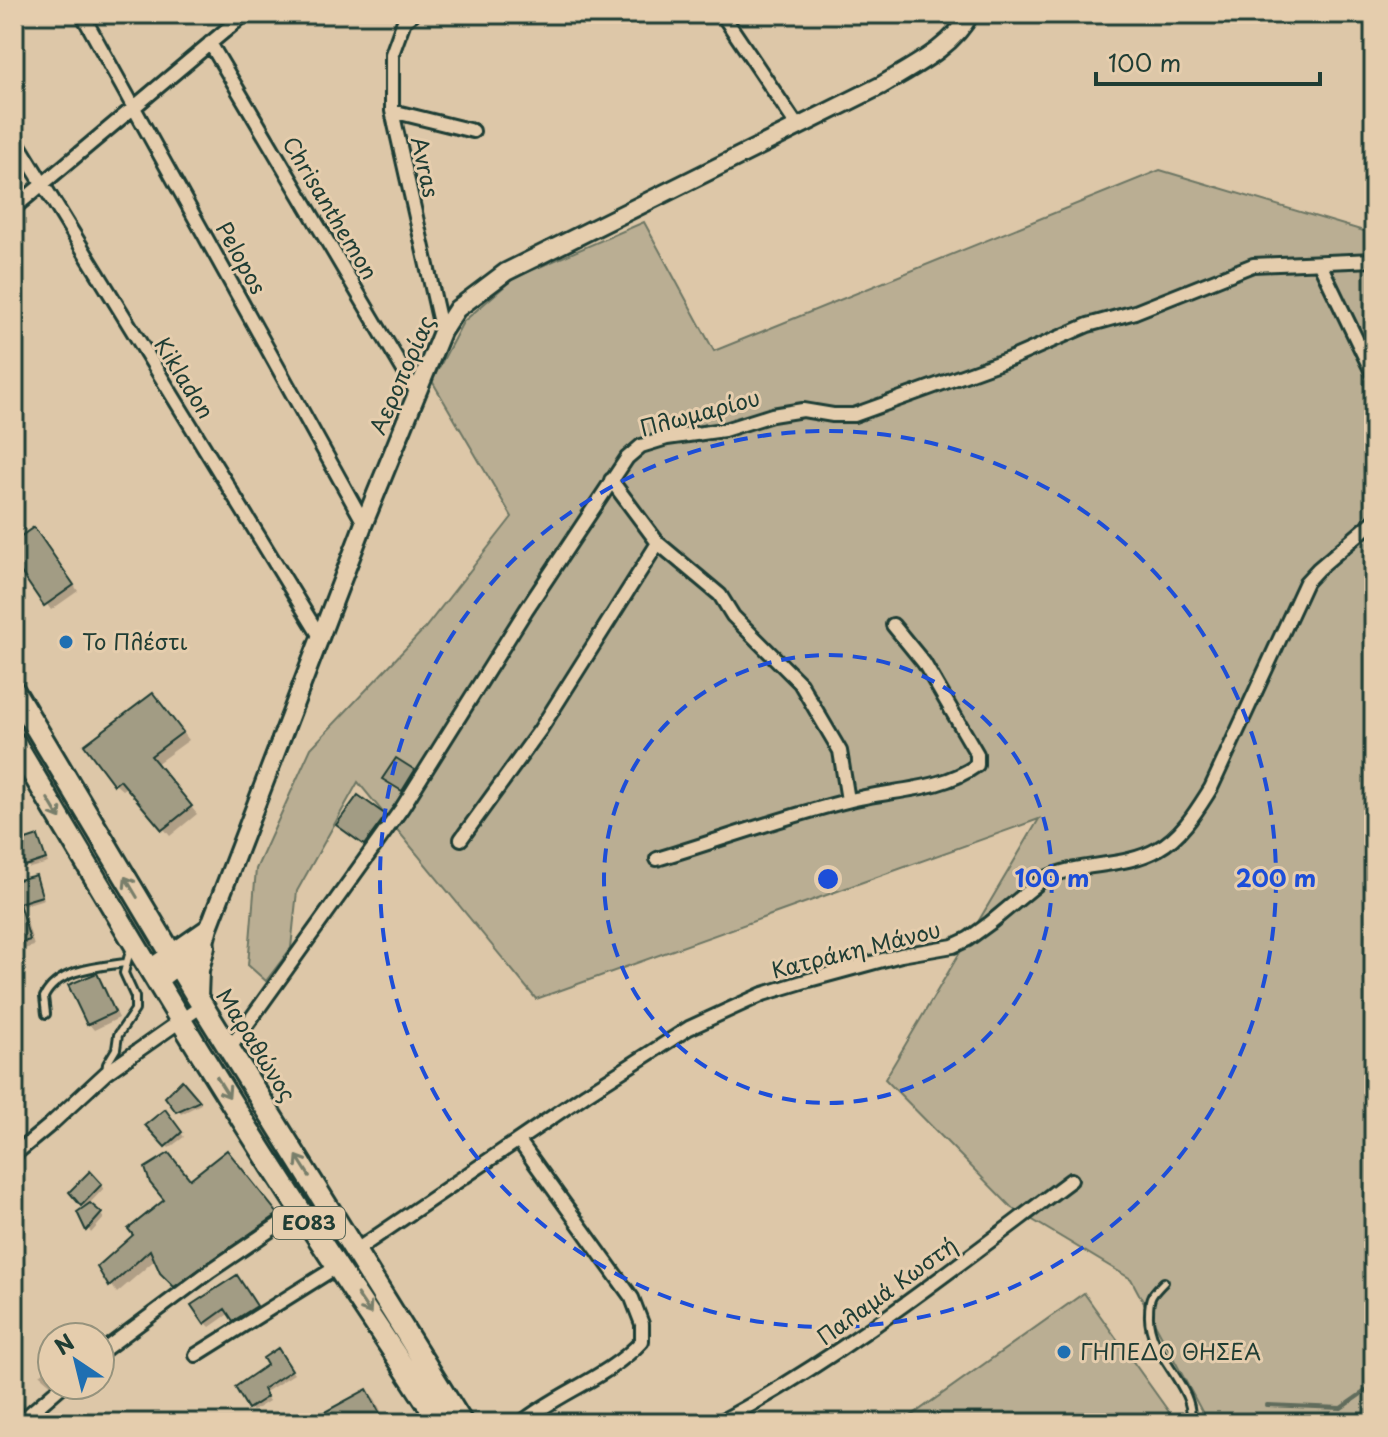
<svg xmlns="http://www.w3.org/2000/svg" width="1388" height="1437" font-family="'Playpen Sans',sans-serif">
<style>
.green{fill:#baae93;stroke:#6c7664;stroke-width:2}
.shadow{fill:#0003}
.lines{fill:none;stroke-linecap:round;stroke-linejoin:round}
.stream{stroke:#606c5c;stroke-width:4}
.building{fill:#a29c84;stroke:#1f3d34;stroke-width:2}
.service-casing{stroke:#1f3d34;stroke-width:12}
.minor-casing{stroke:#1f3d34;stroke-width:18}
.tertiary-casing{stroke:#1f3d34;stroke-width:22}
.primary-casing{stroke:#1f3d34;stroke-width:26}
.service{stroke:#e5cdad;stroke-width:6}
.minor{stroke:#e5cdad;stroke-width:12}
.tertiary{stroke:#e5cdad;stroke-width:16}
.primary{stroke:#e5cdad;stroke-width:20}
.oneway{stroke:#787e6a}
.ring{fill:none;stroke:#1d4ed8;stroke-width:4;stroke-dasharray:14 10}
.poi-dot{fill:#1f6fb2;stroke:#e5cdad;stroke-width:3}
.labels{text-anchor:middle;stroke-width:6;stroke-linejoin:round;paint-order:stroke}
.shield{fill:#e5cdad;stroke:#5a6858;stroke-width:2}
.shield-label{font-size:20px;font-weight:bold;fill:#1f3d34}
.street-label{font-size:22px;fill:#1f3d34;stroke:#e5cdad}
.poi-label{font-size:22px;fill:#1f3d34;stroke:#e5cdad;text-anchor:start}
.centre{fill:#1d4ed8;stroke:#e5cdad;stroke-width:4}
.ring-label{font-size:24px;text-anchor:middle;font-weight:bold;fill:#1d4ed8;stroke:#e5cdad;stroke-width:6;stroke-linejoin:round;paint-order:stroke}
</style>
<rect width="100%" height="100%" fill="#ddc7a8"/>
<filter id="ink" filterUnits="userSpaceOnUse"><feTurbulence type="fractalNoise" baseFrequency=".0125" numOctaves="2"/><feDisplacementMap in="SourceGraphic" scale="16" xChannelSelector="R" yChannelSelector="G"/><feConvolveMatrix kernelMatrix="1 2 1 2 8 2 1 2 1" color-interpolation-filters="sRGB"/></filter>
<g filter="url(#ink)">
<!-- green -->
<path class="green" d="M1160 170 1374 234V1423H1208L1131 1279 1011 1207 885 1079 1039 819 536 999 358 782 297 891 291 948 266 981 248 965 256 869 311 748 425 628 512 517 432 381 463 322 514 278 644 222 714 351Z
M1084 1293 1169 1412 1153 1423H906L904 1421Z"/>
<!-- shadow -->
<path class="shadow" d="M39 535 78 591 51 610 14 559V544Z
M160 702 189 740 156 764 197 814 170 836 128 786 122 790 115 784Z
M414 771 417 775 406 793 388 782Z
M384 816 390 821 370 849 344 830Z
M38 838 48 863 30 868 26 865Z
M35 877 44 899 15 908 14 883Z
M20 912 26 918 34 946 14 952V914Z
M96 976 102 981 119 1018 94 1030 89 1024 71 986Z
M182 1083 201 1104 181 1114 178 1110Z
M168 1115 184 1137 169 1148 148 1125Z
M234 1160 284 1222 183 1293 162 1272 156 1259 117 1293 100 1268 191 1181Z
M90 1174 104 1188 89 1204 104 1218 91 1233 79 1213 86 1208 72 1192Z
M237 1278 260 1311 239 1325 230 1313 210 1327 205 1322Z
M67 1325 79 1337H56Z
M52 1341V1356L45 1349Z
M280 1354 294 1374 264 1393 269 1401 253 1411 249 1408 270 1365Z
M52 1366V1385H56L54 1387 40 1375Z
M367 1391 375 1399 387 1423H328Z
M14 1393 27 1406 14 1420Z"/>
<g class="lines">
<!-- stream -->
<path class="stream" d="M1267 1405 1341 1408 1374 1385"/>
</g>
<!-- building -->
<path class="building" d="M34 527 74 585 44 606 14 562V541Z
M153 693 183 732 151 756 192 806 162 830 120 780 114 785 84 745Z
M396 758 415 770 402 791 382 779Z
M358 795 386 815 364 845 336 825Z
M38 836 46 859 25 866 17 843Z
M36 875 42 896 19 903 30 940 14 945V881Z
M97 973 115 1012 87 1025 68 985Z
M182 1080 200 1101 176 1112 165 1097Z
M165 1109 182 1132 165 1147 145 1125Z
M227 1150 278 1214 174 1287 160 1273 150 1250 109 1287 97 1267 133 1235 128 1229 164 1200 150 1183 145 1168 169 1153 190 1179Z
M90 1171 102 1184 81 1206 69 1192Z
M90 1203 102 1213 86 1231 77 1212Z
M237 1275 257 1306 233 1321 225 1309 204 1324 191 1305Z
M278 1348 292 1370 263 1389 267 1397 248 1409 235 1387 267 1365 263 1358Z
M367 1389 385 1423H326L321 1414Z"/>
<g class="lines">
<defs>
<path id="service" d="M46 1014 44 997C58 969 97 967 125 963
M106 1072 107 1064 116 1049 118 1035 135 1010V997L124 973 131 947
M1164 1282C1160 1286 1155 1291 1152 1296 1149 1301 1149 1308 1149 1314 1147 1355 1198 1387 1190 1423"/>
<path id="minor" d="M82 14 364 523
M413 14 404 21 392 54V111L442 332
M722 14 798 127
M210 43 417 393
M392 111 473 131
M14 137 321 638
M14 208 245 14
M1320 264 1374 376
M611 480 658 543 720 595 733 616 800 683 840 751 848 800
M461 839 540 730 658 543
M657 859C720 840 783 817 847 801 890 789 940 792 977 765V754L924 663 893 625
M230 1048 402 808 526 610 627 458 641 446 667 438 724 430 772 415 803 410 833 415H854L1012 358 1088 325 1135 312 1253 265 1374 260
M519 1141 632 1298 642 1324V1341C609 1377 559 1392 521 1423
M14 1155 50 1125 106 1073 203 1005
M355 1251 586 1094 689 1028 763 994 809 980 901 955 953 946 968 939 990 923 1042 880C1078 861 1123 869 1158 849 1182 836 1197 810 1211 788L1306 582 1318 569 1374 521
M100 1353 210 1271 300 1210
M196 1355 338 1266
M19 1423 63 1385
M718 1423C845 1355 956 1266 1071 1180"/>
<path id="tertiary" d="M150 968 209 927
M158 981 204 946 209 927 364 523 442 332 457 309 506 272 882 85C913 66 953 47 970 14"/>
<path id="primary" d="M14 691 197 997 462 1423
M14 742C108 899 200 1057 300 1210 346 1281 394 1351 440 1423
M197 997 198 970 204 946"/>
</defs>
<!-- service casing -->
<use href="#service" class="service-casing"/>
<!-- minor casing -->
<use href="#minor" class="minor-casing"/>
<!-- tertiary casing -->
<use href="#tertiary" class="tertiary-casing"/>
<!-- primary casing -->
<use href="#primary" class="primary-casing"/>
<!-- service -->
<use href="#service" class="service"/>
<!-- minor -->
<use href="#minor" class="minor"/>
<!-- tertiary -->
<use href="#tertiary" class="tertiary"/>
<!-- primary -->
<use href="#primary" class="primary"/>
</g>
<!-- one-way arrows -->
<defs><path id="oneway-shaft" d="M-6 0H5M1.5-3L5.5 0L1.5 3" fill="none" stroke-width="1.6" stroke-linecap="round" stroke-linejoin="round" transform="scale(2)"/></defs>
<g class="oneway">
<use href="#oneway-shaft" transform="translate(54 809) rotate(59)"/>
<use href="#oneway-shaft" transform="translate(131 887) rotate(-121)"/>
<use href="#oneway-shaft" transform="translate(223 1087) rotate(58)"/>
<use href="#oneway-shaft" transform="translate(303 1166) rotate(-122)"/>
<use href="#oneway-shaft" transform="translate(364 1304) rotate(56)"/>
</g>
</g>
<!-- distance rings -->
<g class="ring">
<circle cx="828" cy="879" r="224"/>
<circle cx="828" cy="879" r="448"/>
</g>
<!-- markers -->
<g class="poi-dot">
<circle cx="66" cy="642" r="8"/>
<circle cx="1064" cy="1352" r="8"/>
</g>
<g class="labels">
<!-- shield labels -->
<rect class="shield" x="273" y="1207" width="72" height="32" rx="6"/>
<g class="shield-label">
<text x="309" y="1230">ΕΟ83</text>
</g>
<!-- street labels -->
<g class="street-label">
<text transform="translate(425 167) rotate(78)" y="8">Avras</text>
<text transform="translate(330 208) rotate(59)" y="8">Chrisanthemon</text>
<text transform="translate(241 258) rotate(61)" y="8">Pelopos</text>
<text transform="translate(402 375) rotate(-66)" y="8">Αεροπορίας</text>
<text transform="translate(184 378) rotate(58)" y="8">Kikladon</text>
<text transform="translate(700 413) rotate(-15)" y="8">Πλωμαρίου</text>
<text transform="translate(856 950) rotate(-14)" y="8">Κατράκη Μάνου</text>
<text transform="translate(256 1045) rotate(58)" y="8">Μαραθώνος</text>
<text transform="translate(887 1291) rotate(-36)" y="8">Παλαμά Κωστή</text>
</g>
<!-- poi labels -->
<g class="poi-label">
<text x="82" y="650">Το Πλέστι</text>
<text x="1080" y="1360">ΓΗΠΕΔΟ ΘΗΣΕΑ</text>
</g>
</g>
<circle cx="828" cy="879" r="12" class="centre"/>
<g class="ring-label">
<text x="1052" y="887">100 m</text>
<text x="1276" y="887">200 m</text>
</g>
<!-- margin -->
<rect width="1388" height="1437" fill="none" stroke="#e5cdad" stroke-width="48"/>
<rect x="24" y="24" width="1340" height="1389" fill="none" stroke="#1f3d34" stroke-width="3" filter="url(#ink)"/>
<!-- north arrow -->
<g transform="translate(76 1361) rotate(325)"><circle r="38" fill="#e5cdad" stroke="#96937d" stroke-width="2"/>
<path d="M0-6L14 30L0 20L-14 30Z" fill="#1f6fb2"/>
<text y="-12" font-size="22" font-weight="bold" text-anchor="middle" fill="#1f3d34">N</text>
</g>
<!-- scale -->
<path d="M1096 72v12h224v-12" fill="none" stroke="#1f3d34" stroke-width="4"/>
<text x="1108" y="72" font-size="24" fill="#1f3d34" stroke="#e5cdad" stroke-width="6" paint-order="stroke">100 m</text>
</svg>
